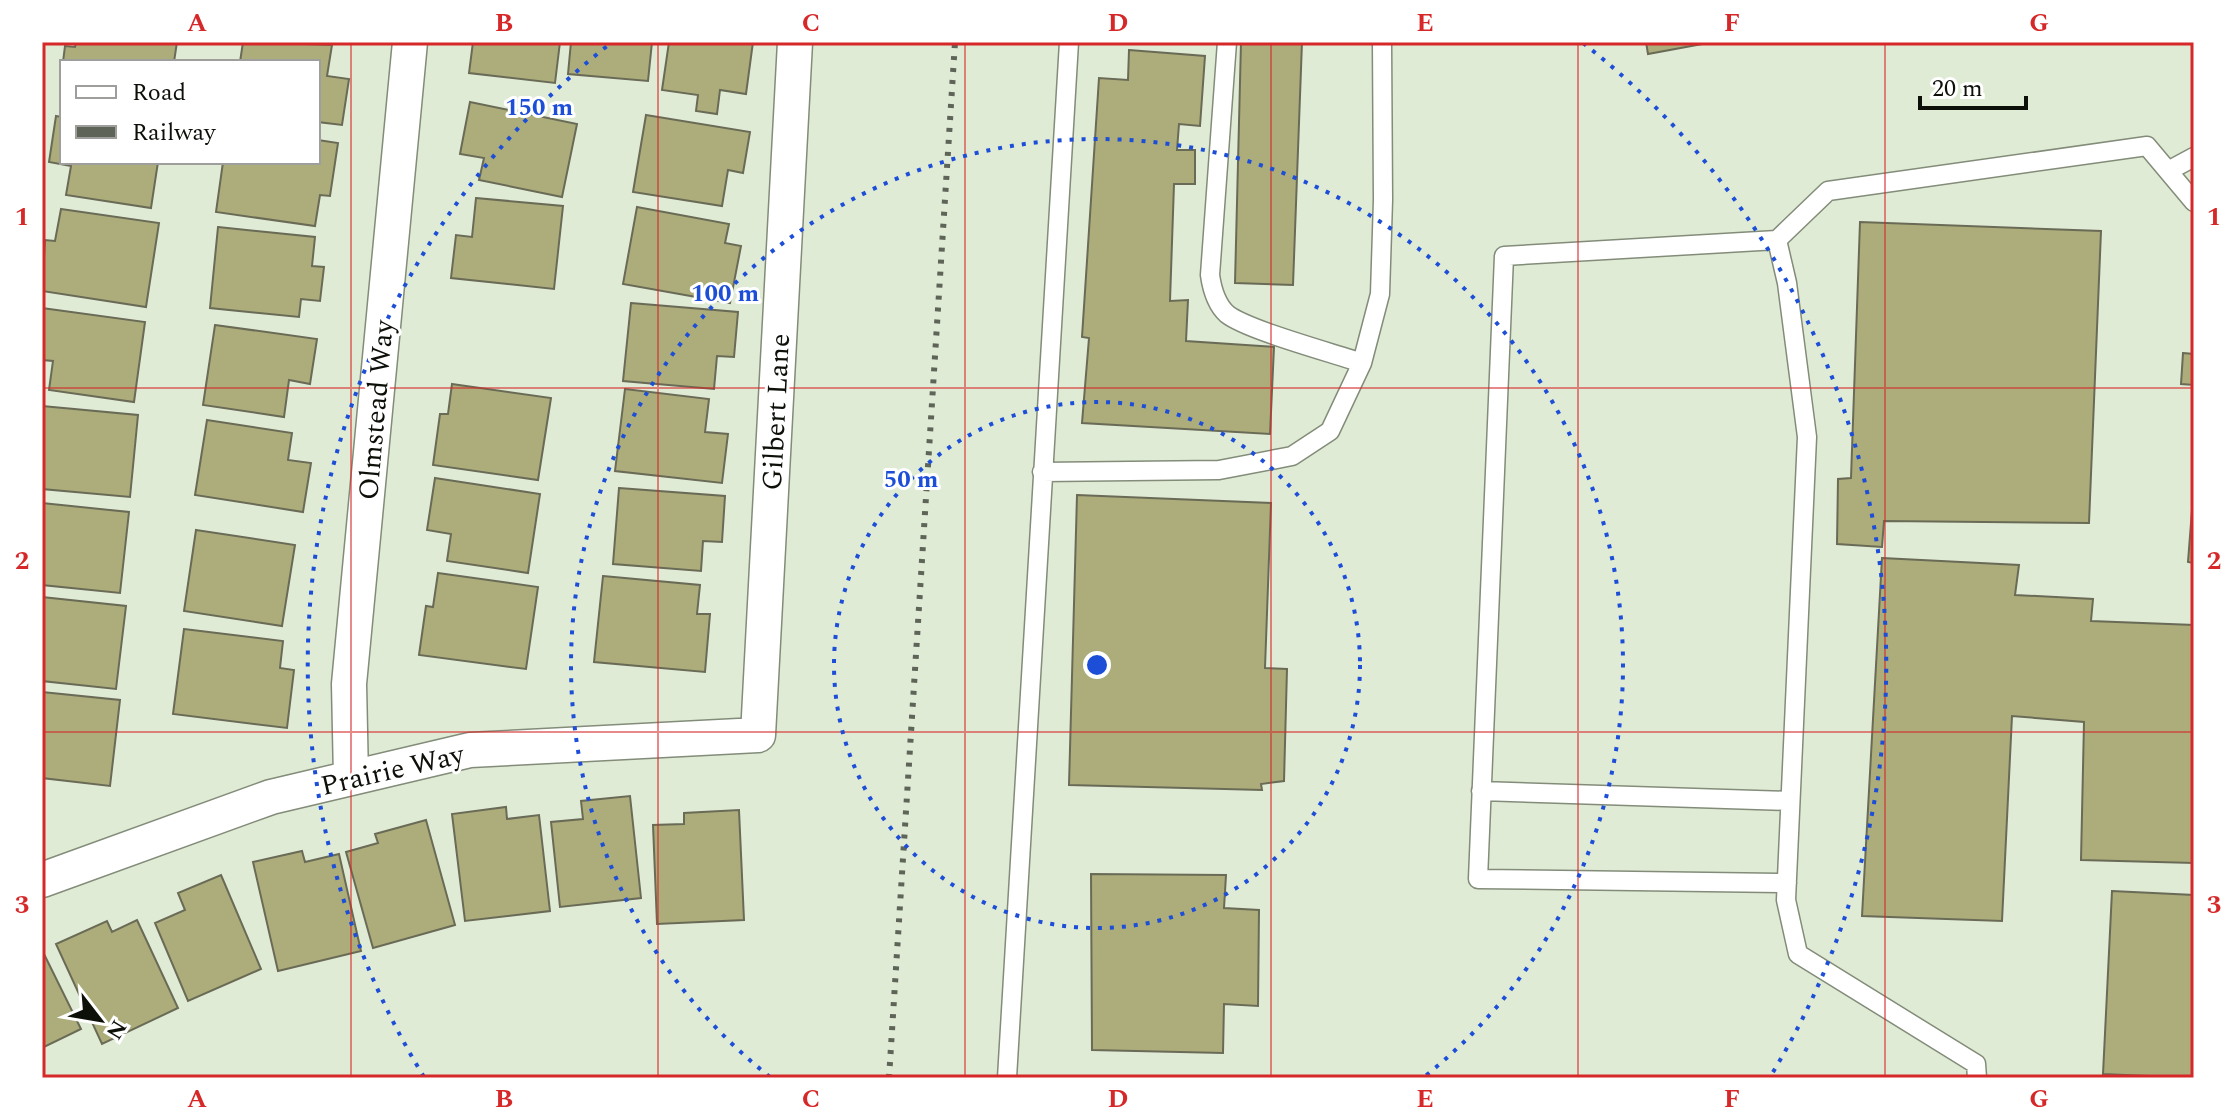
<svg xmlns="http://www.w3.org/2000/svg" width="2236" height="1120" font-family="Spectral,serif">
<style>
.building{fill:#acad7b;stroke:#6a6b56;stroke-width:2}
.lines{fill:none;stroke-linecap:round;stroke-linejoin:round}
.service-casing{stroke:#828c79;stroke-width:21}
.minor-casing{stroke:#828c79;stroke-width:37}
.service{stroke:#fff;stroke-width:18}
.minor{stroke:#fff;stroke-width:34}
.rail{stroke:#5e6558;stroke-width:6;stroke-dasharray:4 8;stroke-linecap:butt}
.grid{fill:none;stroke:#d62828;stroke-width:2;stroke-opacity:0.55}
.ring{fill:none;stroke:#1d4ed8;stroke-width:4;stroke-dasharray:4 8}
.labels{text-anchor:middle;stroke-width:6;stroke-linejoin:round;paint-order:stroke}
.street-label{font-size:28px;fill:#0c1009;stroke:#fff}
.centre{fill:#1d4ed8;stroke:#fff;stroke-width:4}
.ring-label{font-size:24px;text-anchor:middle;font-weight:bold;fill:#1d4ed8;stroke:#fff;stroke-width:6;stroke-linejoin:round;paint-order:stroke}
.neatline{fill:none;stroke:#d62828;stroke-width:3}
.grid-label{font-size:26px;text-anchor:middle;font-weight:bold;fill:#d62828}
</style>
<rect width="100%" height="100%" fill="#e0ebd6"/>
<!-- building -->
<path class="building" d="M76 42H177L174 62H63L65 46 75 47Z
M243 42 332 45 327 76 349 79 342 125 318 122V62H240Z
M473 42H560L555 83 469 73Z
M571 42H652L648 81 568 74Z
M669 42H753L746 94 720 90 717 114 696 111 698 95 662 90Z
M1241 42H1302L1293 285 1235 283Z
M1646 42H1713L1648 54Z
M1129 50 1205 56 1200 126 1179 124 1177 150H1195V184H1174L1170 301 1188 300 1186 341 1274 347 1270 434 1082 423 1089 338 1082 337 1099 78 1128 80Z
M470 102 577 124 562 197 479 180 484 158 460 154Z
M646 115 750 132 743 173 728 170 722 206 633 192Z
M56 116 62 117V162H158L151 208 66 195 71 166 49 162Z
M318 140 338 143 330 196 320 195 315 226 216 212 223 162H318Z
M476 198 563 206 554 289 451 278 456 235 472 237Z
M637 207 729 224 725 243 741 246 730 303 623 284Z
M61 209 159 223 146 307 42 291 45 240 55 241Z
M1860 222 2101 231 2089 523 1884 521 1882 547 1837 544 1838 479 1851 478Z
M218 227 315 237 312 266 324 267 320 301 301 299 299 317 210 308Z
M631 303 738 312 734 357 717 356 714 389 623 381Z
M42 308 145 322 134 402 49 390 53 361 42 360Z
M215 325 317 339 310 384 289 380 284 417 203 405Z
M2183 353 2194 354V385L2181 384Z
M452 384 551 398 538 480 433 465 440 414H448Z
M625 389 709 399 705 432 728 434 722 483 615 471Z
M42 406 138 415 130 497 42 489Z
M207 420 292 433 288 460 311 463 303 512 195 495Z
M435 478 540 494 528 573 447 561 451 534 427 530Z
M619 488 725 496 722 542 703 541 701 571 613 564Z
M1077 495 1271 503 1265 668 1287 669 1284 781 1261 784 1262 790 1069 785Z
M42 503 129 512 120 593 42 585Z
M2192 510 2194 563 2188 562Z
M196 530 295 545 282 626 184 611Z
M1882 558 2019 565 2015 595 2093 599 2091 621 2194 625V863L2081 860 2084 722 2012 716 2002 921 1862 916Z
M438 573 538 587 526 669 419 655 426 606 433 607Z
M603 576 700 585 697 614H710L705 672 594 662Z
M42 597 126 606 116 689 42 681Z
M184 629 283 641 280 668 294 670 287 728 173 714Z
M42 692 120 700 110 786 42 778Z
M630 796 641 898 560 907 551 822 583 819 581 801Z
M506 807 507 819 539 815 550 911 465 921 452 814Z
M739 810 744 920 657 924 653 825 684 824V813Z
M426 820 455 925 373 948 346 852 378 843 375 834Z
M302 851 305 862 339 854 361 951 278 971 253 862Z
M1091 874 1226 875 1224 908 1259 910 1258 1006 1224 1004 1223 1053 1092 1050Z
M221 875 261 969 188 1001 155 923 185 910 178 893Z
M2112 891 2194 895V1078L2103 1074Z
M137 920 178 1008 102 1044 56 944 107 921 112 932Z
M42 950 81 1029 42 1048Z"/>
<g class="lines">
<defs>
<path id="service" d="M1227 42 1210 275C1212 289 1216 304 1227 314 1247 330 1333 353 1362 363
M2168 171 2194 157
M1777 240 1828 191 2147 146 2194 202
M1042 472 1219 470 1292 456 1330 431 1362 363 1380 294 1383 200 1382 42
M1481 791 1790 801
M1787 883 1478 879 1504 256 1777 240 1787 283 1807 437 1786 900 1798 954 1976 1064 1977 1078
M1007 1078 1069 42"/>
<path id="minor" d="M351 778 349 684 410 42
M42 880 271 797 470 750 758 735 795 42"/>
</defs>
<!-- service casing -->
<use href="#service" class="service-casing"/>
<!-- minor casing -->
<use href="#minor" class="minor-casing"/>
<!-- service -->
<use href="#service" class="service"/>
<!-- minor -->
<use href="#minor" class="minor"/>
<!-- rail -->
<path class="rail" d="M889 1078 955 42"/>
</g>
<!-- grid -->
<path class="grid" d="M351 42V1078M658 42V1078M965 42V1078M1271 42V1078M1578 42V1078M1885 42V1078M42 388H2194M42 732H2194"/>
<!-- distance rings -->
<g class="ring">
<circle cx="1097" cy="665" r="263"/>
<path d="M770 1077A526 526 0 1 1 1424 1077"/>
<path d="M424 1077A789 789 0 0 1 611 43M1583 43A789 789 0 0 1 1770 1077"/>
</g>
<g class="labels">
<!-- street labels -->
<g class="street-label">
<text transform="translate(375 410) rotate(-85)" y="10">Olmstead Way</text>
<text transform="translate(775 412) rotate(-87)" y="10">Gilbert Lane</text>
<text transform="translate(392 769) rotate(-13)" y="10">Prairie Way</text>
</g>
</g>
<circle cx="1097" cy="665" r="12" class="centre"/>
<g class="ring-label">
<text x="539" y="115">150 m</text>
<text x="725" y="301">100 m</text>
<text x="911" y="487">50 m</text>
</g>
<!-- border -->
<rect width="2236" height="1120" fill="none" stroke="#ffffff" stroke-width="88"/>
<!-- legend -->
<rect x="60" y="60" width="260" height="104" fill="#ffffff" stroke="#9e9f9d" stroke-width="2"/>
<rect x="76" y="86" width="40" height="12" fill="#ffffff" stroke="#9e9f9d" stroke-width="2"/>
<text x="132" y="100" font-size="24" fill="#0c1009">Road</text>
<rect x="76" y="126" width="40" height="12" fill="#5e6558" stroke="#9e9f9d" stroke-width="2"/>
<text x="132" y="140" font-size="24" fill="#0c1009">Railway</text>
<!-- north arrow -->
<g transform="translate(100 1020) rotate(121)" stroke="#ffffff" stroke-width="6" paint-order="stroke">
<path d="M0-6L14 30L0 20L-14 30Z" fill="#0c1009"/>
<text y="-12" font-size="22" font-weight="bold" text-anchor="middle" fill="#0c1009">N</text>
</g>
<!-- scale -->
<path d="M1920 96v12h106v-12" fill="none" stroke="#0c1009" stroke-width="4"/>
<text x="1932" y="96" font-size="24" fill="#0c1009" stroke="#ffffff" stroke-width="6" paint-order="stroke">20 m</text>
<rect x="44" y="44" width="2148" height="1032" class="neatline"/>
<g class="grid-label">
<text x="197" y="31">A</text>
<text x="504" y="31">B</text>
<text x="811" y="31">C</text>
<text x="1118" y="31">D</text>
<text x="1425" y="31">E</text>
<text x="1732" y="31">F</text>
<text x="2039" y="31">G</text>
<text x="22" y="225">1</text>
<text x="2214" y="225">1</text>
<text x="22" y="569">2</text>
<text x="2214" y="569">2</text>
<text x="22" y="913">3</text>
<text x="2214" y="913">3</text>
<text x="197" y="1107">A</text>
<text x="504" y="1107">B</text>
<text x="811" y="1107">C</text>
<text x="1118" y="1107">D</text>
<text x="1425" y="1107">E</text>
<text x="1732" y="1107">F</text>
<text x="2039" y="1107">G</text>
</g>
</svg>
